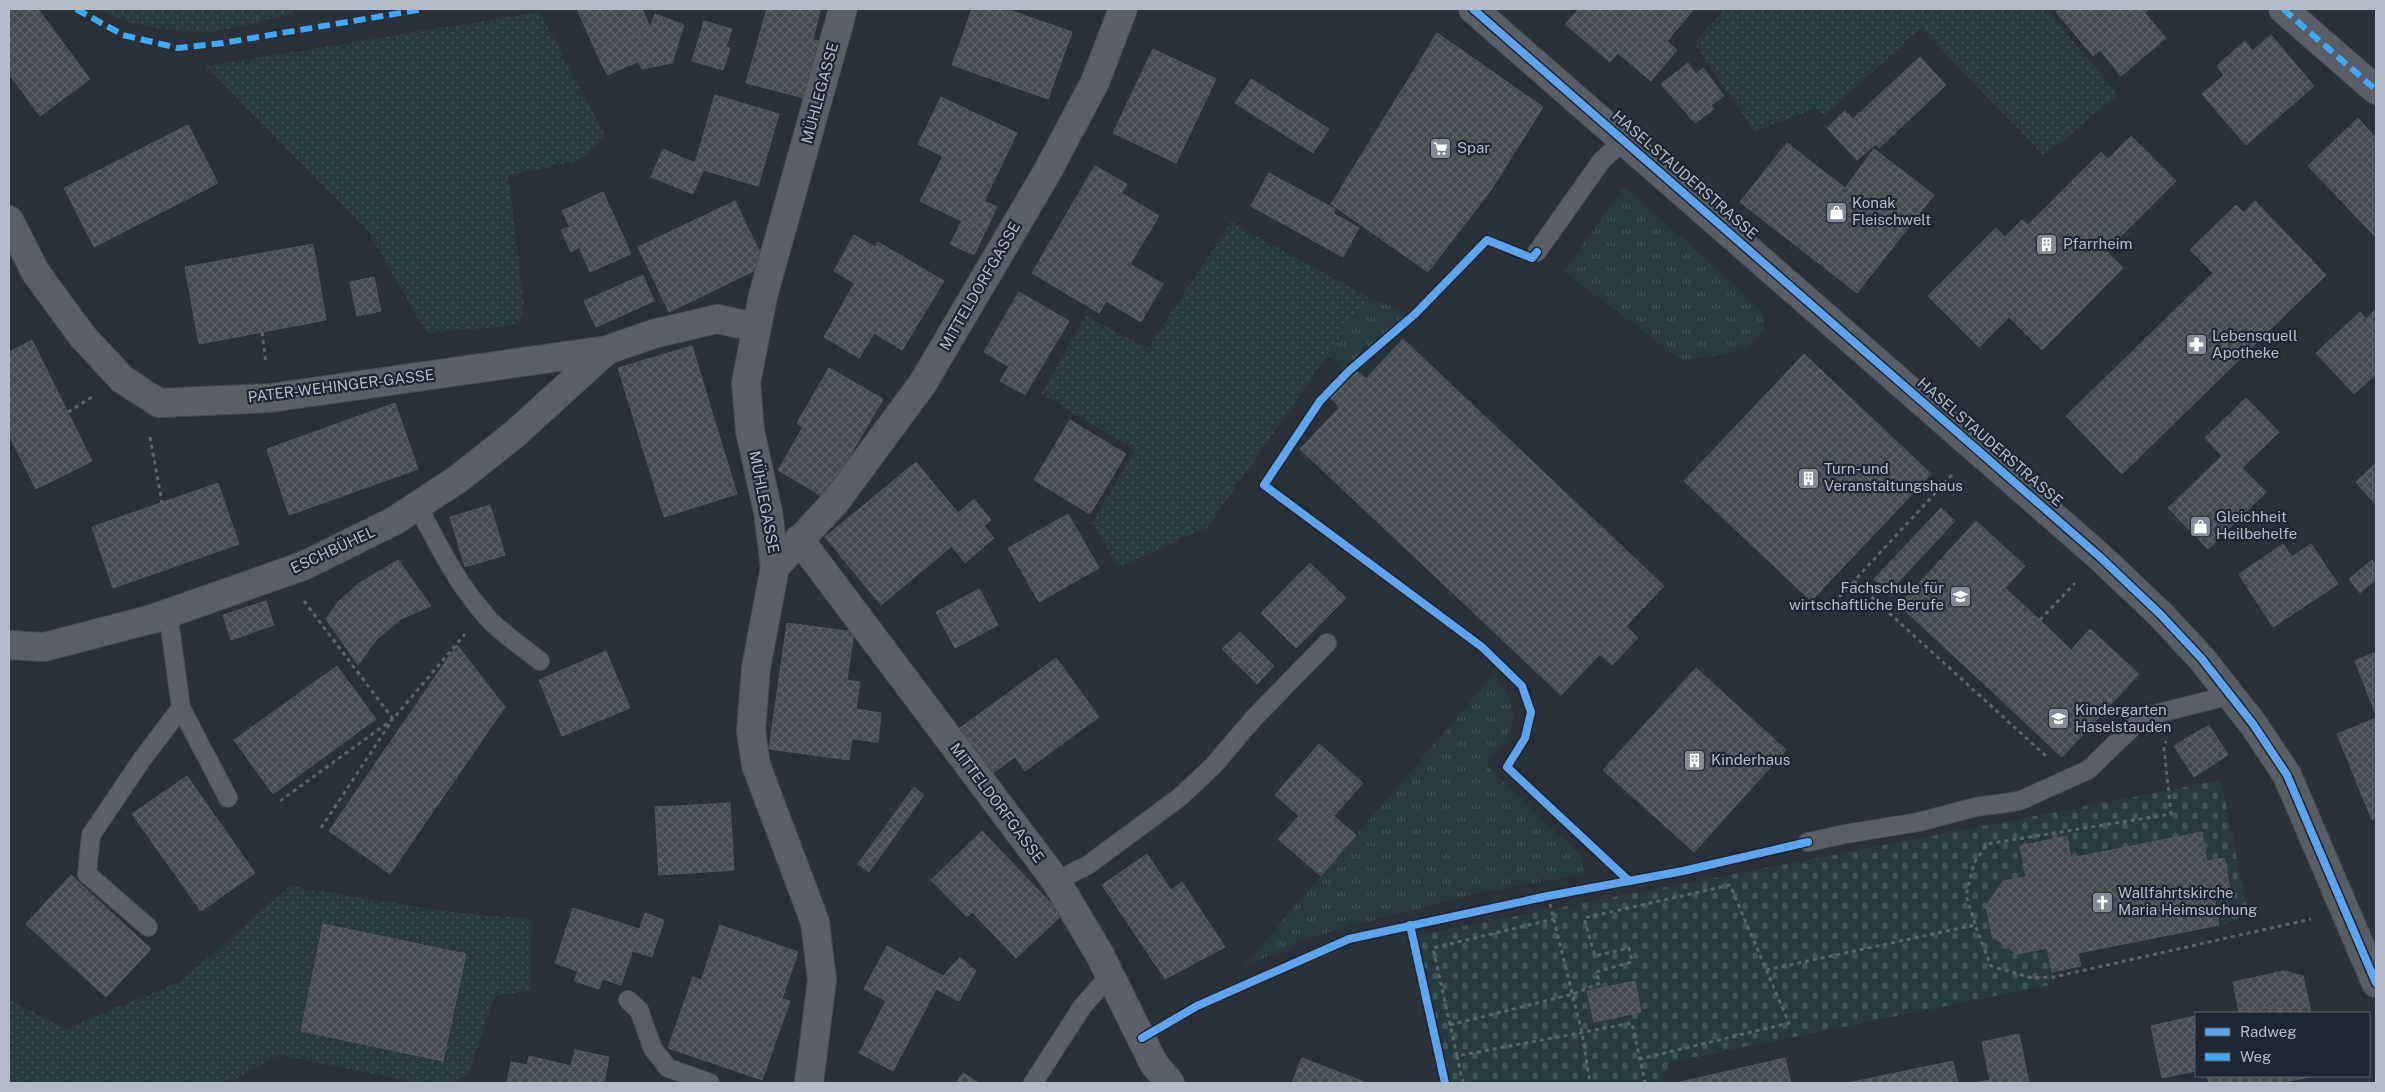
<svg xmlns="http://www.w3.org/2000/svg" width="2385" height="1092" font-family="'Public Sans',sans-serif">
<style>
.grass{fill:url(#grass-dots)}
.cemetery{fill:url(#cemetery-stones)}
.park{fill:url(#park-tufts)}
.building{fill:url(#building-cross-hatch);stroke:#52575f}
.lines{fill:none;stroke-linecap:round;stroke-linejoin:round}
.service-casing{stroke:#484c53;stroke-width:20}
.minor-casing{stroke:#484c53;stroke-width:30}
.secondary-casing{stroke:#484c53;stroke-width:30}
.path{stroke:#5d636a;stroke-width:3;stroke-dasharray:4 4;stroke-linecap:butt}
.service{stroke:#5a5e66;stroke-width:18}
.minor{stroke:#5a5e66;stroke-width:28}
.secondary{stroke:#595d64;stroke-width:28}
.quiet{stroke:#3fa9f5;stroke-width:6;stroke-dasharray:12 6;stroke-linecap:butt}
.cycleway-casing{stroke:#1d2633;stroke-width:11}
.cycleway{stroke:#60a3ed;stroke-width:8}
.labels{text-anchor:middle;stroke-width:4.5;stroke-linejoin:round;paint-order:stroke}
.street-label{font-size:15px;fill:#b4bcc9;stroke:#1d2633}
.poi-label{font-size:15px;fill:#b4bcc9;stroke:#1d2633;text-anchor:start}
</style>
<defs>
<pattern id="grass-dots" width="8" height="8" patternUnits="userSpaceOnUse" patternTransform="scale(1.25)"><rect width="8" height="8" fill="#273a3e"/><path d="M2 2h.1M6 6h.1" fill="none" stroke="#445559" stroke-width="1.8" stroke-linecap="round"/></pattern>
<pattern id="cemetery-stones" width="16" height="16" patternUnits="userSpaceOnUse" patternTransform="scale(1.25)"><rect width="16" height="16" fill="#273a3e"/><path d="M2 7V4a2 2 0 0 1 4 0v3zM10 15v-3a2 2 0 0 1 4 0v3z" fill="#445559"/></pattern>
<pattern id="park-tufts" width="24" height="20" patternUnits="userSpaceOnUse" patternTransform="scale(1.25)"><rect width="24" height="20" fill="#273a3e"/><path d="M3 7l-1-3M5 7V3M7 7l1-3M15 17l-1-3M17 17v-4M19 17l1-3" fill="none" stroke="#445559"/></pattern>
<pattern id="building-cross-hatch" width="8" height="8" patternUnits="userSpaceOnUse" patternTransform="scale(1.25)"><rect width="8" height="8" fill="#444950"/><path d="M0 0l8 8M0 8l8-8" fill="none" stroke="#5d6168"/></pattern>
</defs>
<rect width="100%" height="100%" fill="#2a3038"/>
<!-- grass -->
<path class="grass" d="M99 9H291L293 14C269 19 245 26 222 30 189 36 127 27 99 9Z
M1725 9H2046L2119 95 2044 156 1921 28 1825 115 1816 108 1755 132 1694 43Z
M540 12 605 136 580 161 508 175 524 303 520 325 427 333 367 230 206 66Z
M1231 222 1368 297 1208 527 1118 567 1092 523 1135 450 1041 394 1086 316 1148 348Z
M290 886 450 912 532 919 530 990 494 996 469 1073 456 1083H417L279 1055 230 1083H9V999L65 1029 181 981Z"/>
<!-- cemetery -->
<path class="cemetery" d="M2221 780 2249 917 2219 925 2078 953 2081 966 2052 972 2055 984 1671 1062 1660 1083H1451L1417 935Z"/>
<!-- park -->
<path class="park" d="M1624 186 1751 299 1764 314V330L1746 350 1683 361 1564 272Z
M1368 297 1406 312 1402 320 1344 370 1328 355Z
M1494 674C1526 714 1514 730 1486 765L1581 856 1585 874 1479 893 1342 928 1306 940 1243 967Z"/>
<!-- building -->
<path class="building" d="M9 9H38L90 79 40 116 9 74Z
M577 9H642L650 27 596 52Z
M767 9H812L820 11 813 40 819 41 804 98 746 83Z
M972 9H1006L1072 32 1048 99 952 65Z
M1579 9H1694L1667 41 1677 50 1651 81 1618 53 1610 62 1565 24Z
M2060 9H2149L2093 56 2056 12Z
M2145 13 2166 38 2121 76 2100 50Z
M655 14 684 25 672 63 642 69 638 61 649 57 638 33 650 27Z
M704 21 732 29 726 47 730 48 723 70 692 61Z
M638 33 649 57 607 75 596 52Z
M1437 33 1543 107 1491 190 1428 272 1331 204Z
M2271 35 2314 86 2246 145 2202 94Z
M2245 41 2252 50 2224 75 2217 66Z
M1153 49 1216 79 1176 163 1113 133Z
M1920 57 1946 85 1879 148 1853 119Z
M1688 63 1696 74 1703 68 1724 96 1711 105 1714 109 1695 123 1661 84Z
M1251 79 1329 129 1313 153 1235 103Z
M715 95 779 114 758 186 703 170 693 194 651 177 663 149 695 163Z
M941 97 1017 133 972 226 920 201 943 156 918 144Z
M1845 111 1876 144 1857 160 1827 128Z
M2358 118 2376 138V221L2368 229 2308 166Z
M188 125 218 183 94 247 64 188Z
M2131 136 2176 181 2106 251 2123 268 2042 350 2009 317 1979 347 1928 296 1996 228 2005 237 2022 220 2028 225 2101 152 2108 159Z
M1787 143 1845 188 1874 149 1934 195 1857 293 1740 202Z
M1095 166 1127 184 1122 193 1090 174Z
M1269 173 1335 209 1333 213 1359 228 1343 257 1251 206Z
M1090 174 1159 216 1130 264 1163 284 1141 322 1106 301 1099 313 1032 273Z
M603 192 631 254 590 272 579 247 571 252 561 230 570 227 562 211Z
M735 201 766 265 669 312 638 247Z
M984 201 997 207 974 255 950 244 962 221 972 226Z
M2255 201 2326 275 2122 474 2066 416 2213 273 2190 250 2236 205 2244 213Z
M2376 221V237L2368 229Z
M854 235 875 247 854 283 834 271Z
M878 242 944 281 902 350 874 333 859 358 824 337Z
M313 244 326 320 199 344 185 267Z
M643 275 654 301 596 327 584 301Z
M374 277 381 311 357 316 350 282Z
M1019 292 1069 321 1033 381 984 352Z
M2376 309V330L2366 319Z
M2360 312 2376 330V374L2354 394 2316 353Z
M1403 339 1664 586 1626 626 1638 638 1612 665 1600 654 1561 695 1300 449 1340 407 1329 397 1355 369 1366 379Z
M32 340 92 461 36 489 9 435V352Z
M692 346 737 494 664 517 618 368Z
M1804 354 1931 474 1811 601 1684 481Z
M1009 366 1033 381 1025 395 1000 381Z
M829 368 883 399 825 498 778 470 803 427 797 423Z
M2246 398 2279 432 2242 468 2266 492 2208 549 2168 508 2222 456 2205 438Z
M395 403 418 469 289 515 267 449Z
M1070 420 1126 454 1090 514 1034 480Z
M916 462 958 513 974 499 991 520 984 526 994 538 965 563 952 546 881 605 825 537Z
M2376 463V505L2356 482Z
M218 483 239 544 113 588 92 527Z
M490 505 505 555 465 567 450 517Z
M1941 508 1955 521 1889 592 1874 579Z
M1068 514 1099 568 1039 602 1008 548Z
M1976 521 2025 566 2005 588 2040 620 1982 682 1899 605Z
M2283 544 2292 557 2247 587 2239 574Z
M2311 544 2338 584 2273 627 2247 587Z
M398 560 431 606 401 619 377 639 358 665 326 619 339 601 358 584Z
M2372 560 2376 565V579L2360 593 2349 579Z
M1310 563 1346 598 1296 648 1261 613Z
M979 589 998 625 955 648 936 612Z
M266 601 274 625 231 640 223 615Z
M2040 620 2071 650 2090 629 2139 674 2062 757 1982 682Z
M787 623 854 632 847 680 860 682 856 709 881 713 878 742 852 739 849 760 769 749Z
M1240 632 1274 666 1257 684 1222 649Z
M457 645 505 707 390 874 329 831Z
M606 651 630 708 562 736 539 680Z
M2376 652V715L2355 661Z
M1056 658 1099 717 1025 771 1015 757 993 773 960 728Z
M337 666 376 719 273 794 234 740Z
M1696 668 1786 750 1694 852 1603 770Z
M2376 718V818L2372 820 2337 734Z
M2209 725 2228 755 2194 777 2174 746Z
M1319 744 1363 783 1334 816 1356 835 1321 876 1278 839 1299 816 1275 795Z
M187 776 255 873 201 911 132 814Z
M914 787 924 795 869 872 858 864Z
M730 803 734 870 659 875 655 807Z
M982 831 1062 915 1016 958 972 912 967 917 931 880Z
M2202 832 2207 861 2224 858 2231 893 2214 897 2219 925 2078 953 2081 966 2052 972 2047 948 2017 954 1992 936 1986 906 2003 881 2026 877 2020 846 2067 836 2071 858Z
M1147 854 1171 890 1182 882 1225 947 1165 979 1102 885Z
M71 875 151 949 106 997 26 924Z
M573 908 640 929 621 985 602 979 599 989 574 981 578 971 555 963Z
M645 913 664 920 652 957 632 951Z
M323 924 466 954 443 1061 301 1031Z
M720 925 798 952 782 999 790 1001 762 1080 668 1048 693 977 701 980Z
M887 946 943 976 893 1071 859 1053 886 1001 864 989Z
M960 957 976 971 959 1001 936 989 943 976Z
M2284 971 2303 976 2308 998 2239 1013 2233 982Z
M1635 981 1641 1012 1594 1022 1587 991Z
M2308 998 2311 1013H2239Z
M2195 1016 2196 1071 2162 1078 2151 1026Z
M2019 1034 2029 1083H1975L1990 1080 1982 1042Z
M575 1050 609 1057 604 1083H507L511 1062 527 1065 529 1056 571 1066Z
M1302 1058 1367 1083H1292Z
M1785 1058 1791 1083H1676Z
M1953 1061 1958 1083H1848Z
M963 1073 979 1083H956Z
M2207 1076H2315L2280 1083H2209Z"/>
<g class="lines">
<defs>
<path id="service" d="M1537 252 1602 160 1625 140
M418 506C438 545 457 584 487 617 502 634 523 647 540 661
M168 613 181 708 228 798
M1808 842 1845 834 1919 822 1976 807 2019 801 2088 770 2143 717 2231 695
M1056 881 1088 865 1180 797 1213 766 1254 718 1327 643
M148 927 87 874 91 835 143 758 181 708
M628 1000 639 1010 653 1049 668 1068 710 1083
M1033 1083 1082 1007 1110 975"/>
<path id="minor" d="M2283 9 2376 90
M9 220 36 273 83 337 122 379 159 403 270 398 607 350 653 334 717 319 756 327
M799 539 1056 881 1100 955 1154 1064 1170 1083
M775 567 836 501 923 383 1046 174 1095 82 1123 9
M9 645 44 647 152 619 303 566 394 521 458 479 516 433 607 350
M809 1083 822 980 815 922 756 765 751 731 756 668 775 567 768 512 750 431 746 383 763 296 843 9"/>
<path id="secondary" d="M1473 9 2100 557 2161 615 2202 659 2253 724 2287 775 2376 983"/>
</defs>
<!-- service casing -->
<use href="#service" class="service-casing"/>
<!-- minor casing -->
<use href="#minor" class="minor-casing"/>
<!-- secondary casing -->
<use href="#secondary" class="secondary-casing"/>
<!-- path -->
<path class="path" d="M262 332 266 364
M68 412 92 397
M150 437 162 503
M1952 475 1854 581 2046 756
M304 601 393 719 465 634
M1834 603 1854 581
M2040 620 2075 583
M280 801 393 719
M321 828 391 722
M1548 896 1582 1033 1590 1083
M1975 924 1966 895 1974 863 1987 844 2171 814 2164 748 2166 741
M1766 970 1975 925 1991 966 2032 978 2054 977 2311 919
M1450 1025 1573 994 1600 983 1596 972 1632 962 1629 948 1595 956 1584 918 1730 885 1789 1023 1640 1059
M1457 1056 1433 948 1554 919
M1463 1083 1457 1056 1632 1023 1645 1083"/>
<!-- service -->
<use href="#service" class="service"/>
<!-- minor -->
<use href="#minor" class="minor"/>
<!-- secondary -->
<use href="#secondary" class="secondary"/>
<!-- quiet -->
<path class="quiet" d="M76 9 123 35 178 48 223 43 424 9
M2283 9 2376 90"/>
<defs>
<path id="cycleway" d="M1473 9 2100 557 2161 615 2202 659 2253 724 2287 775 2376 983
M1537 252 1532 258 1487 240 1415 314 1349 371 1320 401 1264 485 1482 647 1522 686 1531 712 1525 738 1507 767 1629 881
M1410 925 1445 1083
M1142 1038 1197 1006 1349 939 1548 896 1683 871 1808 842"/>
</defs>
<!-- cycleway casing -->
<use href="#cycleway" class="cycleway-casing"/>
<!-- cycleway -->
<use href="#cycleway" class="cycleway"/>
</g>
<!-- icons -->
<defs>
<symbol id="supermarket-square" viewBox="-11 -11 22 22"><rect x="-9" y="-9" width="18" height="18" rx="4" fill="#848b96" stroke="#1d2633"/><path d="M-6-5.5h2.5l.6 2H6L4.5 2H-2.5L-4.4-4H-6ZM-1.5 3.2a1.3 1.3 0 1 0 .1 0ZM3 3.2a1.3 1.3 0 1 0 .1 0Z" fill="#fff"/></symbol>
<symbol id="shop-square" viewBox="-11 -11 22 22"><rect x="-9" y="-9" width="18" height="18" rx="4" fill="#848b96" stroke="#1d2633"/><path d="M-5-2.5h2.3a2.7 3.5 0 0 1 5.4 0H5L5.5 6h-11ZM-1.5-2.5h3a1.5 2.3 0 0 0-3 0Z" fill="#fff"/></symbol>
<symbol id="building-square" viewBox="-11 -11 22 22"><rect x="-9" y="-9" width="18" height="18" rx="4" fill="#848b96" stroke="#1d2633"/><path d="M-4-6H4V6H1V3H-1V6H-4ZM-2.5-4.3h1.7v1.8h-1.7ZM.8-4.3h1.7v1.8H.8ZM-2.5-1h1.7V.8h-1.7ZM.8-1h1.7V.8H.8Z" fill="#fff"/></symbol>
<symbol id="pharmacy-square" viewBox="-11 -11 22 22"><rect x="-9" y="-9" width="18" height="18" rx="4" fill="#848b96" stroke="#1d2633"/><path d="M-2-6h4v4h4v4h-4v4h-4v-4h-4v-4h4Z" fill="#fff"/></symbol>
<symbol id="school-square" viewBox="-11 -11 22 22"><rect x="-9" y="-9" width="18" height="18" rx="4" fill="#848b96" stroke="#1d2633"/><path d="M0-5L7-2L0 1L-7-2ZM-4 1L0 2.5L4 1V4Q0 6-4 4Z" fill="#fff"/></symbol>
<symbol id="church-square" viewBox="-11 -11 22 22"><rect x="-9" y="-9" width="18" height="18" rx="4" fill="#848b96" stroke="#1d2633"/><path d="M-1.2-6h2.4v3.5h3.3v2.4h-3.3V6h-2.4V-.1h-3.3v-2.4h3.3Z" fill="#fff"/></symbol>
</defs>
<g fill-rule="evenodd">
<use href="#supermarket-square" x="1428" y="136" width="25" height="25"/>
<use href="#shop-square" x="1824" y="200" width="25" height="25"/>
<use href="#building-square" x="2034" y="232" width="25" height="25"/>
<use href="#pharmacy-square" x="2184" y="332" width="25" height="25"/>
<use href="#building-square" x="1796" y="466" width="25" height="25"/>
<use href="#shop-square" x="2188" y="514" width="25" height="25"/>
<use href="#school-square" x="1948" y="584" width="25" height="25"/>
<use href="#school-square" x="2046" y="706" width="25" height="25"/>
<use href="#building-square" x="1682" y="748" width="25" height="25"/>
<use href="#church-square" x="2090" y="890" width="25" height="25"/>
</g>
<g class="labels">
<!-- street labels -->
<g class="street-label">
<text transform="translate(820 93) rotate(-75)" y="5">MÜHLEGASSE</text>
<text transform="translate(1685 175) rotate(41)" y="5">HASELSTAUDERSTRASSE</text>
<text transform="translate(980 286) rotate(-60)" y="5">MITTELDORFGASSE</text>
<text transform="translate(341 386) rotate(-7)" y="5">PATER-WEHINGER-GASSE</text>
<text transform="translate(1990 442) rotate(41)" y="5">HASELSTAUDERSTRASSE</text>
<text transform="translate(764 502) rotate(79)" y="5">MÜHLEGASSE</text>
<text transform="translate(333 550) rotate(-25)" y="5">ESCHBÜHEL</text>
<text transform="translate(997 803) rotate(53)" y="5">MITTELDORFGASSE</text>
</g>
<!-- poi labels -->
<g class="poi-label">
<text x="1457" y="153">Spar</text>
<text x="1852" y="208">Konak<tspan x="1852" dy="17">Fleischwelt</tspan></text>
<text x="2063" y="249">Pfarrheim</text>
<text x="2212" y="341">Lebensquell<tspan x="2212" dy="17">Apotheke</tspan></text>
<text x="1824" y="474">Turn- und<tspan x="1824" dy="17">Veranstaltungshaus</tspan></text>
<text x="2216" y="522">Gleichheit<tspan x="2216" dy="17">Heilbehelfe</tspan></text>
<text x="1944" y="593" text-anchor="end">Fachschule für<tspan x="1944" dy="17">wirtschaftliche Berufe</tspan></text>
<text x="2075" y="715">Kindergarten<tspan x="2075" dy="17">Haselstauden</tspan></text>
<text x="1711" y="765">Kinderhaus</text>
<text x="2118" y="898">Wallfahrtskirche<tspan x="2118" dy="17">Maria Heimsuchung</tspan></text>
</g>
</g>
<!-- border -->
<rect width="2385" height="1092" fill="none" stroke="#b4bcc9" stroke-width="20"/>
<!-- legend -->
<rect x="2195" y="1012" width="175" height="65" fill="#1d2633" stroke="#59626f"/>
<rect x="2205" y="1028" width="25" height="8" fill="#60a3ed" stroke="#59626f"/>
<text x="2240" y="1037" font-size="15" fill="#b4bcc9">Radweg</text>
<rect x="2205" y="1053" width="25" height="8" fill="#3fa9f5" stroke="#59626f"/>
<text x="2240" y="1062" font-size="15" fill="#b4bcc9">Weg</text>
</svg>
